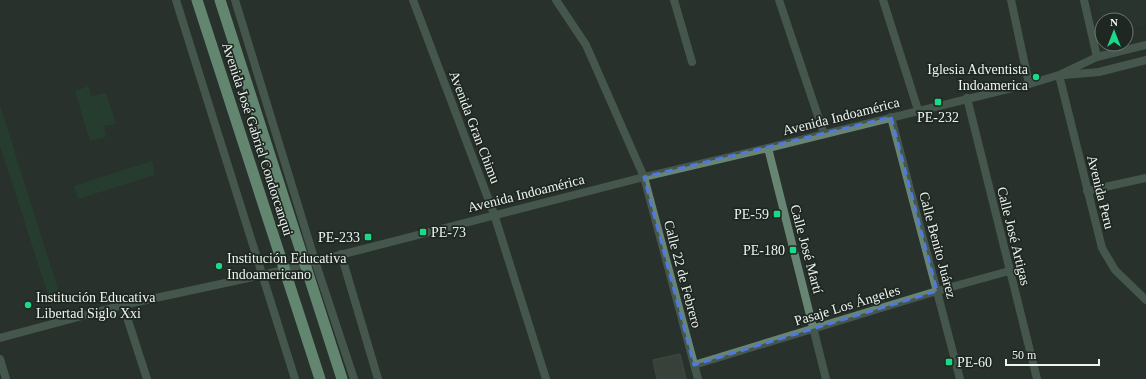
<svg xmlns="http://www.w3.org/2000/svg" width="1146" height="379" font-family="Georgia,serif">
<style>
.built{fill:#29392f}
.green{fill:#234b34}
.building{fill:#49544d;stroke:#5f6a63}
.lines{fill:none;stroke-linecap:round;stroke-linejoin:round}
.minor{stroke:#688573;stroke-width:8}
.tertiary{stroke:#688573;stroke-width:8}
.trunk{stroke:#aaeec4;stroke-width:11}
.marked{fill:none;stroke:#5178de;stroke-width:3;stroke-dasharray:8 5;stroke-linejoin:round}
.poi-dot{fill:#1bd988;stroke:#1e2721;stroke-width:1.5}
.labels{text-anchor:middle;stroke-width:3.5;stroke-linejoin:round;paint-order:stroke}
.poi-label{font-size:14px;fill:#eef4f0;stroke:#1e2721;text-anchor:end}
.street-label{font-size:14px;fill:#eef4f0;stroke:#1e2721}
</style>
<rect width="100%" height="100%" fill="#28312b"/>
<!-- built -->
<path class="built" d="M1098 0H1146V25L1126 30V20H1102Z"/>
<!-- green -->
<path class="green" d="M89 86 91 96 106 93 116 124 104 126 106 137 90 141 75 91Z
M0 105 60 296 50 300 0 146Z
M152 161 155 175 78 199 74 186Z"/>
<!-- building -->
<path class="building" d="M680 354 686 379H657L653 360Z"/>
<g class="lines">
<!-- minor -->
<path class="minor" d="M413 0 494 214
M556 0 586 45 644 177 698 379
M674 0 692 62
M779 0 824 134
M883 0 918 110
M1011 0 1029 84
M1084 0 1097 57
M967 98 1037 379
M891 117 960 379
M768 148 826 379
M1087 191 1146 178
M341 254 378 379
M123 305 147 379
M0 359 6 379
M694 365 937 291 1009 271"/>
<!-- tertiary -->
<path class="tertiary" d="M176 0 295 379
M235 0 315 261 354 379
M1059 75 1102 248 1115 270 1146 300
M1064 75 1099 72 1146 60
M494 214 546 379
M0 338 123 305 262 275 644 177 768 148 1029 84 1059 75 1097 57 1146 45"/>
<!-- trunk -->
<path class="trunk" d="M197 0 320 379
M220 0 342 379"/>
</g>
<!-- marked area -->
<path d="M0 0H1146V379H0ZM891 117 937 291 694 365 644 177Z" fill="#28312b" fill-opacity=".55" fill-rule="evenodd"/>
<path class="marked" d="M891 117 937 291 694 365 644 177Z"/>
<!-- markers -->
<g class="poi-dot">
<circle cx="1036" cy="77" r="4"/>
<rect x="934" y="98" width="8" height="8" rx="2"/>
<rect x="773" y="210" width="8" height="8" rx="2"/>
<rect x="419" y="228" width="8" height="8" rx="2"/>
<rect x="364" y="233" width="8" height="8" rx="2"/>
<rect x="789" y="246" width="8" height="8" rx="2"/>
<circle cx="219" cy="266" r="4"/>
<circle cx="28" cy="305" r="4"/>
<rect x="945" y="358" width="8" height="8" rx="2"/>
</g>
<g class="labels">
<!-- poi labels -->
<g class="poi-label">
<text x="1028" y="74">Iglesia Adventista<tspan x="1028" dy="16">Indoamerica</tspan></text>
<text x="938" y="122" text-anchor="middle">PE-232</text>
<text x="769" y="219">PE-59</text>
<text x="431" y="237" text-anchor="start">PE-73</text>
<text x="360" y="242">PE-233</text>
<text x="785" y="255">PE-180</text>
<text x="227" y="263" text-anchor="start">Institución Educativa<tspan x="227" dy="16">Indoamericano</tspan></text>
<text x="36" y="302" text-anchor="start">Institución Educativa<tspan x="36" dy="16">Libertad Siglo Xxi</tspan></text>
<text x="957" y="367" text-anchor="start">PE-60</text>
</g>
<!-- street labels -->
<g class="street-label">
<text transform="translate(841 116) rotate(-14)" y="5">Avenida Indoamérica</text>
<text transform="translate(475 127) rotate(69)" y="5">Avenida Gran Chimu</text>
<text transform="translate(258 139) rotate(72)" y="5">Avenida José Gabriel Condorcanqui</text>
<text transform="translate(1101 192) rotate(76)" y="5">Avenida Peru</text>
<text transform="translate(526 193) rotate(-14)" y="5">Avenida Indoamérica</text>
<text transform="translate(1014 236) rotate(76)" y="5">Calle José Artigas</text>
<text transform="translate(938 245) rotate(75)" y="5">Calle Benito Juárez</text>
<text transform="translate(807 249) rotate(75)" y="5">Calle José Martí</text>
<text transform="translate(683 274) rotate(75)" y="5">Calle 22 de Febrero</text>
<text transform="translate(847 305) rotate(-17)" y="5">Pasaje Los Ángeles</text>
</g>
</g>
<!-- north arrow -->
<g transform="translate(1114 32)"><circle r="19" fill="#1e2721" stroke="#717974"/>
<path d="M0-3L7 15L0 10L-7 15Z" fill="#1bd988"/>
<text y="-6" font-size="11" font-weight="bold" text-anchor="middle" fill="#eef4f0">N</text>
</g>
<!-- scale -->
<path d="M1006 359v6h93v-6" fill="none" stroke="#eef4f0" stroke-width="2"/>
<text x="1012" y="359" font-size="12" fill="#eef4f0" stroke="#1e2721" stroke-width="3" paint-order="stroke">50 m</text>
</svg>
